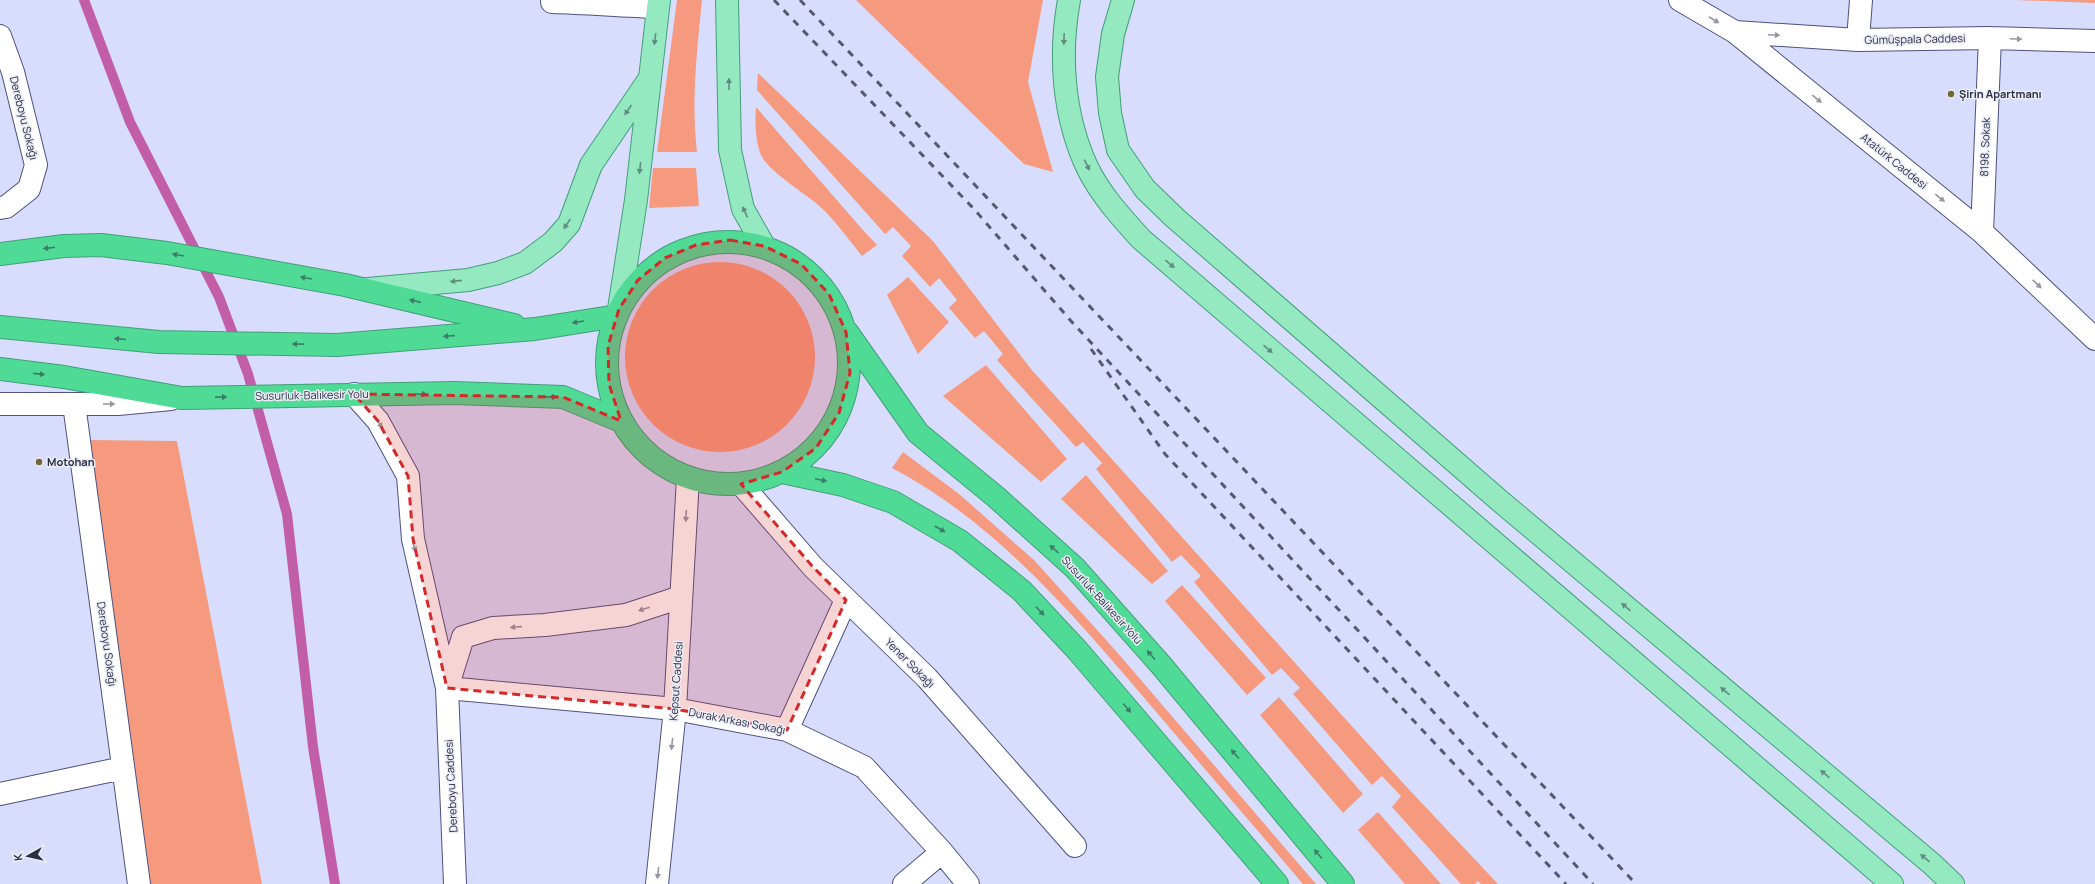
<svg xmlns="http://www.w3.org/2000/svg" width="2095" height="884" font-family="Manrope,sans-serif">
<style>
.green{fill:#f59a7e}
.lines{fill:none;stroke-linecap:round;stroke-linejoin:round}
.stream{stroke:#c25da8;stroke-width:10}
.minor-casing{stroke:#4d527f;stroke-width:24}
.major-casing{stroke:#439f79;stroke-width:24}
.highway-casing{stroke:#439f79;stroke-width:24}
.minor{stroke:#fff;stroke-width:22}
.major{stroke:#95e9c0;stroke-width:22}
.highway{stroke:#4fdb96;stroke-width:22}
.rail{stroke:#565a71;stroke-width:3;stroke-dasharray:7 7;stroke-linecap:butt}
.oneway{fill:#9697a1}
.oneway2{fill:#608c82}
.oneway3{fill:#3c7c68}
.marked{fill:#d62828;fill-opacity:0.2;stroke:#d62828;stroke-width:3;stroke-dasharray:8 5;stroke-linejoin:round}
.poi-dot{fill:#716734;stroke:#eaecf6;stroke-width:1.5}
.labels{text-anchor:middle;stroke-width:3;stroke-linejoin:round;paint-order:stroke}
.street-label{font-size:11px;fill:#2c2f43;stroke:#eaecf6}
.poi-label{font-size:11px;font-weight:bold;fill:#2c2f43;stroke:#eaecf6;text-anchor:start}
</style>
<rect width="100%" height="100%" fill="#d8ddfd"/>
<!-- green -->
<path class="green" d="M677 0H702C697 51 691 101 697 152H657Z
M856 0H1043L1028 82 1053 172 1024 164Z
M2016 0H2095V3Z
M758 73 933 241 1031 369 1402 782 1498 884H1481L1478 881 1475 884H1461L1392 807 1401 796 1382 776 1372 785 1293 694 1300 688 1281 668 1272 675 1194 582 1201 576 1181 555 1172 562 1096 469 1102 463 1083 442 1076 447 997 360 1003 354 984 331 975 338 949 308 957 300 939 278 930 287 902 256 911 246 893 227 885 234 757 90Z
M756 107 862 229 877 245 862 256C850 241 838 225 825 211 810 196 768 172 761 155 755 140 755 122 756 107Z
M653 168H696L699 206 649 208Z
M625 357a95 95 0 1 1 190 0a95 95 0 1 1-190 0Z
M908 277 949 322 918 354 887 295Z
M986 365 1067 459 1041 482 943 396Z
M88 440 177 441 262 884H149Z
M903 452 959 494 1034 560 1116 651 1316 884H1303C1253 825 1202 766 1152 707 1076 618 997 523 892 468Z
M1086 475 1168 571 1152 584 1061 499Z
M1182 585 1266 678 1247 695 1165 601Z
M1279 697 1363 794 1343 813 1260 715Z
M1378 812 1441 884H1405L1358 830Z"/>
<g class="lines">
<!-- stream -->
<path class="stream" d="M84 0 130 122 219 297 248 374 287 514 313 747 335 884"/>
<defs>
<path id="minor" d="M552 0V2C588 3 623 6 658 7
M1680 0 1735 32 1982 232 2095 339
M1735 32 1858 40 1990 38 2095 41
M0 36 13 72 36 165 29 189 6 207 0 208
M1858 40 1861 0
M1982 232 1990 38
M354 394 378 421 408 476 413 539 447 688 455 884
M0 404H118L171 399
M74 404 139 884
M741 484 813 567 927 678 1075 846
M447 688 675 709 787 730 864 767 942 852 968 884
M447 688 463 637 493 628 545 625 626 615 681 597
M787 730 846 600
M0 794 123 768
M657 884 675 709 688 478
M904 884 942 852"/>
<path id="major" d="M727 0 730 150 743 209 764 246
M1069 0C1059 55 1063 115 1087 167 1100 194 1121 217 1141 239L1892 884
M1123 0 1113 34 1107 77 1110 113 1118 150 1145 189 1175 218 1500 501 1932 864 1953 884
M368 289 468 280 498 273 525 263 553 242 569 224 591 165 650 78
M619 309 636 200 659 0"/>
<path id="highway" d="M607 363a121 121 0 1 1 242 0a121 121 0 1 1-242 0Z
M0 254 64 246 101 245 167 253 345 285 514 325
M0 327 159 342 337 345 535 329 617 316
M847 332 918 433 996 497 1075 568 1161 665 1343 884
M0 369 64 377 182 398 454 393 563 397 621 421
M782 472 843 485 893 502 960 541 1022 591 1078 651 1277 884"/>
</defs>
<!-- minor casing -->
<use href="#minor" class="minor-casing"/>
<!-- major casing -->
<use href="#major" class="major-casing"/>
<!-- highway casing -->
<use href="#highway" class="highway-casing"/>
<!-- minor -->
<use href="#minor" class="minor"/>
<!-- major -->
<use href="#major" class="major"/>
<!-- highway -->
<use href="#highway" class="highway"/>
<!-- rail -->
<path class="rail" d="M774 0 974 209 1071 321 1593 884
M800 0 1636 884
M1091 349 1165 454 1566 884"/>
</g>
<!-- one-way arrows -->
<defs><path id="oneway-solid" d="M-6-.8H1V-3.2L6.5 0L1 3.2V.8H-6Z"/></defs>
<g class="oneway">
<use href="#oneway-solid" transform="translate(1714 20) rotate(31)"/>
<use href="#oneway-solid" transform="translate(1774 35) rotate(3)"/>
<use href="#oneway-solid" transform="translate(2016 39) rotate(2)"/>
<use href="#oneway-solid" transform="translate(1817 99) rotate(39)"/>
<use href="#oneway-solid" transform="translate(1940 198) rotate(39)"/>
<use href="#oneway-solid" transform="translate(2037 284) rotate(43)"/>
<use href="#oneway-solid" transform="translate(109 404)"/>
<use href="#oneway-solid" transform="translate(379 423) rotate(58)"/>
<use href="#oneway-solid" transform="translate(686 516) rotate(93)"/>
<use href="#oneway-solid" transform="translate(414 546) rotate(78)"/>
<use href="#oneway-solid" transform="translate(644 609) rotate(162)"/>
<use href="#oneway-solid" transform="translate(516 627) rotate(176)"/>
<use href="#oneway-solid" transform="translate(672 744) rotate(96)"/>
<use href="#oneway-solid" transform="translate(658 873) rotate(96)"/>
</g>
<g class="oneway2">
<use href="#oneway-solid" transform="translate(655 39) rotate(97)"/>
<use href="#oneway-solid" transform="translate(1064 39) rotate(92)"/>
<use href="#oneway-solid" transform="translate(729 84) rotate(-91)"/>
<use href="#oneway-solid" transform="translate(628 110) rotate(124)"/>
<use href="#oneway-solid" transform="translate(1087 165) rotate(65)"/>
<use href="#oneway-solid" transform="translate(640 168) rotate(96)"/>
<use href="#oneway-solid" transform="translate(745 212) rotate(-115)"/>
<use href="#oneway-solid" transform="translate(567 224) rotate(124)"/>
<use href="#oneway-solid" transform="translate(1170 264) rotate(41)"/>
<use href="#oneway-solid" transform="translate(456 281) rotate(174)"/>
<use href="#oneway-solid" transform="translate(1268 349) rotate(41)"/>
<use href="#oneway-solid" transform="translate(1626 607) rotate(-140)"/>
<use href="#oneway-solid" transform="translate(1725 691) rotate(-140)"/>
<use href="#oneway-solid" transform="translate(1825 774) rotate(-140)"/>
<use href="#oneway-solid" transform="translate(1925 858) rotate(-140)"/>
</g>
<g class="oneway3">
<use href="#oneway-solid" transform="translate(49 248) rotate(173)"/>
<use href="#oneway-solid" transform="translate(178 255) rotate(-170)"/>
<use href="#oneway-solid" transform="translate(306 278) rotate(-170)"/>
<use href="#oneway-solid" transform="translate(415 301) rotate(-167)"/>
<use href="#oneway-solid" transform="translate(578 322) rotate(171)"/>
<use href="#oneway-solid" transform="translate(449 336) rotate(176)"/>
<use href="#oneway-solid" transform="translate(120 339) rotate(-175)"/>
<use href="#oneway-solid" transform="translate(298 344) rotate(-179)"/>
<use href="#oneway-solid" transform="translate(39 374) rotate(7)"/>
<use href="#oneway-solid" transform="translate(421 394)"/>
<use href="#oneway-solid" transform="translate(221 397) rotate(-1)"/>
<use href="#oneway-solid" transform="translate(551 397) rotate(2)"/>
<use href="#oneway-solid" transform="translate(821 480) rotate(12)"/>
<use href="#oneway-solid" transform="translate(940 529) rotate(30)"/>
<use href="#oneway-solid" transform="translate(1054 549) rotate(-138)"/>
<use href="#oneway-solid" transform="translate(1040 611) rotate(47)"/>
<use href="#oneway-solid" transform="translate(1151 655) rotate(-131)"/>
<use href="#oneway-solid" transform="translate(1127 708) rotate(50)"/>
<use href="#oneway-solid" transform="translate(1235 754) rotate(-130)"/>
<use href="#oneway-solid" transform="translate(1318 854) rotate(-130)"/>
</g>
<!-- marked area -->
<path class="marked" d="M730 240 764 246 801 264 829 294 846 332 850 373 839 413 816 448 782 472 741 484 813 567 846 600 787 730 675 709 447 688 413 539 408 476 378 421 354 394 563 397 621 421 609 384 608 346 619 309 638 280 665 258 696 245Z"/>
<!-- markers -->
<g class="poi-dot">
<circle cx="1951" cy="94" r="4"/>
<circle cx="39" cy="462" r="4"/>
</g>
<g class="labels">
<!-- street labels -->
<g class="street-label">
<text transform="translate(1915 39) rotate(-1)" y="4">Gümüşpala Caddesi</text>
<text transform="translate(24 118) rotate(76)" y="4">Dereboyu Sokağı</text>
<text transform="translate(1985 147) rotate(-88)" y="4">8198. Sokak</text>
<text transform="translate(1894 161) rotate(39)" y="4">Atatürk Caddesi</text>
<text transform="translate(312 395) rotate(-1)" y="4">Susurluk-Balıkesir Yolu</text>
<text transform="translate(1102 600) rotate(48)" y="4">Susurluk-Balıkesir Yolu</text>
<text transform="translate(107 644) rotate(82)" y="4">Dereboyu Sokağı</text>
<text transform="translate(910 663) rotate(45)" y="4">Yener Sokağı</text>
<text transform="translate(676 681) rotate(-86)" y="4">Kepsut Caddesi</text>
<text transform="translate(737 721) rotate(11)" y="4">Durak Arkası Sokağı</text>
<text transform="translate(451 786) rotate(-93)" y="4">Dereboyu Caddesi</text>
</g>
<!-- poi labels -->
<g class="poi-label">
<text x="1959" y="98">Şirin Apartmanı</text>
<text x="47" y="466">Motohan</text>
</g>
</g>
<!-- north arrow -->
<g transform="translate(28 856) rotate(262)" stroke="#eaecf6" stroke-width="3" paint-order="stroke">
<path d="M0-3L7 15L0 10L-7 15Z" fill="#2c2f43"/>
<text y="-6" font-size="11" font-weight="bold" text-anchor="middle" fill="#2c2f43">K</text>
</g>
</svg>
